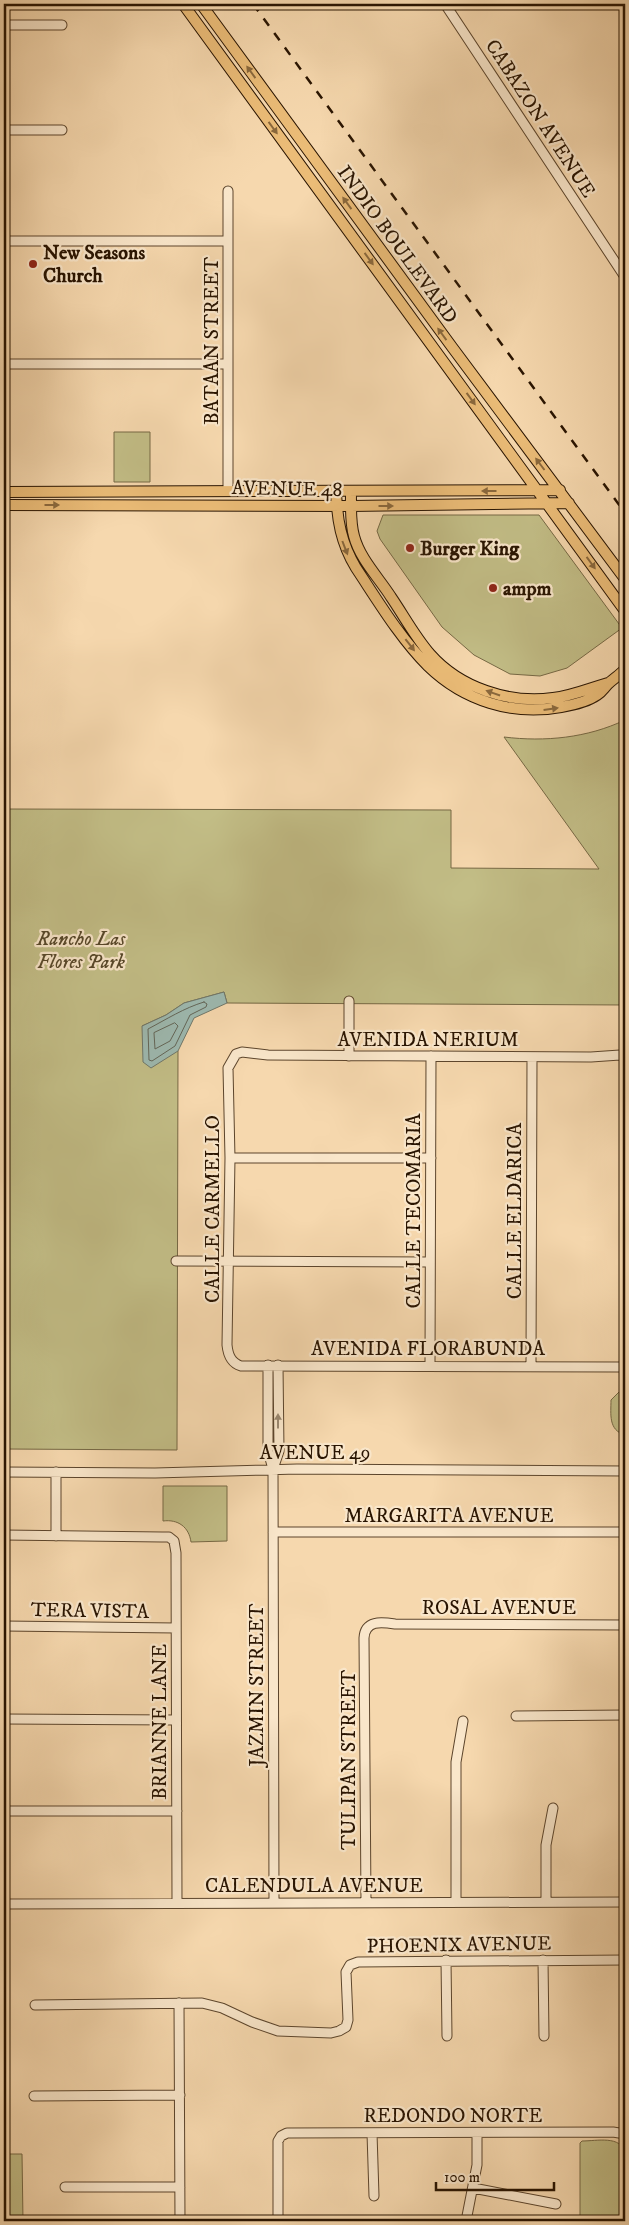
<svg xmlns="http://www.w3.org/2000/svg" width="629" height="2225" font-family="'IM FELL DW Pica',serif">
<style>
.green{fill:#c2bd86;stroke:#766844}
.water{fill:#9db9b0;stroke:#6f776a}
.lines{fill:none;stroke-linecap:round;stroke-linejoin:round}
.shore{stroke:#636658;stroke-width:1}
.minor-casing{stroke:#5c452c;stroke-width:11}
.major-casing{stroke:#291401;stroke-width:12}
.minor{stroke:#f9e6ca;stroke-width:9}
.major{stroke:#ebbc77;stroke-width:10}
.rail{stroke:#291401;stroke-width:2.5;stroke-dasharray:9 9;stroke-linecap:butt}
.oneway{fill:#8a683c}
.oneway2{fill:#9b8870}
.poi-dot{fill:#8f2418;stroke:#f9e6ca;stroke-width:2}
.labels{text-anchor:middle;stroke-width:4.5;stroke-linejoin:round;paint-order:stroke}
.street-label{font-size:20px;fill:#291401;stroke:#f9e6ca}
.poi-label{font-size:20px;font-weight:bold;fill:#291401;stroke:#f9e6ca;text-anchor:start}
.park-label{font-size:20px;font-style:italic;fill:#574729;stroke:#f9e6ca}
</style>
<rect width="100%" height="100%" fill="#f6d8ae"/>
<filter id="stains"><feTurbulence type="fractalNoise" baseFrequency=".004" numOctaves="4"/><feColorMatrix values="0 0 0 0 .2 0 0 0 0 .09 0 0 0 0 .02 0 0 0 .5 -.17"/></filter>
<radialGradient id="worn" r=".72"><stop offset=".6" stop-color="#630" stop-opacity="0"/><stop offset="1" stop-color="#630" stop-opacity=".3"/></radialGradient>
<!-- green -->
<path class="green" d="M114 432H150V482H114Z
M383 515H539L622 628 567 668 540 676 510 674 474 655 442 627 380 539 377 531Z
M625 720V1005L227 1003 224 992 184 1003 166 1015 142 1026 178 1051 177 1450 4 1449V809L451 810V868L599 869 504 737C545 742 587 738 625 720Z
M621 1390H625V1435C608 1430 611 1414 611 1400Z
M163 1486H227V1541L191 1542C189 1527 178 1519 163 1521Z
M582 2141C597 2141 621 2135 625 2153V2221H580V2143Z
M4 2154H22L23 2221H4Z"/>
<!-- water -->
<path class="water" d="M224 992 227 1003 194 1018 178 1051 151 1068 143 1062 142 1026 166 1015 184 1003Z"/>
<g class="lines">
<!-- shore -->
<path class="shore" d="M204 1002 207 1004 206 1007 190 1015 175 1046 152 1061 149 1060 148 1029C167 1019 184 1008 204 1002Z
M175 1023 178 1026 170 1041 155 1049 154 1033Z"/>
<defs>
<path id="minor" d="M445 4 625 277
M4 25H62
M4 130H62
M4 241H228
M4 364H228
M228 491V191
M349 1001V1056
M625 1056 620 1055 591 1057 268 1055 242 1052 236 1054 228 1068 230 1158 227 1345C228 1355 231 1363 241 1366L620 1367 625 1365
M230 1158H431
M176 1261 430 1262
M268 1365V1451L273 1469 274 1902
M430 1365 431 1056
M531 1365 532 1057
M273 1469 279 1451 278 1365
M4 1472 155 1473 297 1469 625 1471
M56 1472V1536
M273 1532H625
M4 1535 162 1537H169L174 1541 176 1553 177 1903
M4 1626 176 1628
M516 1716 625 1715
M4 1719 176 1720
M4 1811H177
M366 1902 364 1638C365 1620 381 1622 395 1624L625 1625
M456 1902V1762L463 1721
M546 1902V1845L553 1808
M4 1904 625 1902
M446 1960 447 2036
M543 1960 544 2036
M179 2003 180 2221
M35 2005 202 2003 222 2008 252 2022 278 2031 331 2033 339 2031 346 2027 348 2020 346 1972 350 1965 358 1962 625 1960
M34 2096 180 2095
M372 2133 374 2196
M65 2187H180
M473 2188 556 2204
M278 2221V2141L281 2136 287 2133 613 2132 625 2134
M466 2221 477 2165V2133"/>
<path id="major" d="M183 4 625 611
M201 4 452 347 625 579
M336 491C337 520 341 543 356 568 378 601 400 638 428 666 464 701 513 716 561 707 573 705 587 702 597 695 602 692 604 688 608 684 613 679 620 675 625 669
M351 491C351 506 350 522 354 536 360 559 379 578 391 597 404 616 415 637 430 654 460 688 509 704 553 698 572 696 590 688 608 683
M4 492 560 490
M4 505 351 506 569 503"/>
</defs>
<!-- minor casing -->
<use href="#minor" class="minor-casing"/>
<!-- major casing -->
<use href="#major" class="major-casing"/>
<!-- minor -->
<use href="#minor" class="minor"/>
<!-- major -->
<use href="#major" class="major"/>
<!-- rail -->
<path class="rail" d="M253 4 625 513"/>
</g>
<!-- one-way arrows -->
<defs><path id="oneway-solid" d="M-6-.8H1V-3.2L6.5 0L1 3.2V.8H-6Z" transform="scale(1.25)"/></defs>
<g class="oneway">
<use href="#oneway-solid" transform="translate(251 72) rotate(-126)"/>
<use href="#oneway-solid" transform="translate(273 128) rotate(54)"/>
<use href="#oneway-solid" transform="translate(347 203) rotate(-126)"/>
<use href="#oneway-solid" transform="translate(369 259) rotate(54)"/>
<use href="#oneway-solid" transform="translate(442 334) rotate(-126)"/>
<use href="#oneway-solid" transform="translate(471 399) rotate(54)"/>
<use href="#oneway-solid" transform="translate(540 464) rotate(-127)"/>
<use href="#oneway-solid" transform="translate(489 491) rotate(180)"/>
<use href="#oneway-solid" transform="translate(52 505)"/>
<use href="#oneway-solid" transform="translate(386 506)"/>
<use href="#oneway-solid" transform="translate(345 548) rotate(69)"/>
<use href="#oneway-solid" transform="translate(591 563) rotate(54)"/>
<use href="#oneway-solid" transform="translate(410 645) rotate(52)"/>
<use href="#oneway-solid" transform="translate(493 693) rotate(-161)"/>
<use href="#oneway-solid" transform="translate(551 709) rotate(-8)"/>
</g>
<use class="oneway2" href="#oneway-solid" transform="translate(278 1421) rotate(-90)"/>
<!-- markers -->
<g class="poi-dot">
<circle cx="33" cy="264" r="5"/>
<circle cx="410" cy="548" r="5"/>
<circle cx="493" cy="588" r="5"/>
</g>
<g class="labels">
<!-- street labels -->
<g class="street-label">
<text transform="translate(541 118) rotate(57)" y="7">CABAZON AVENUE</text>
<text transform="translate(398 244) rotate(54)" y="7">INDIO BOULEVARD</text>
<text transform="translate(211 341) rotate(-90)" y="7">BATAAN STREET</text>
<text transform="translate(287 488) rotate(1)" y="7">AVENUE 48</text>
<text x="428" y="1046">AVENIDA NERIUM</text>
<text transform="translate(212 1209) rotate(-90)" y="7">CALLE CARMELLO</text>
<text transform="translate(413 1211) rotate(-90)" y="7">CALLE TECOMARIA</text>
<text transform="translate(514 1211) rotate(-90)" y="7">CALLE ELDARICA</text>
<text x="428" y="1355">AVENIDA FLORABUNDA</text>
<text x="315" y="1459">AVENUE 49</text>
<text x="449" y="1522">MARGARITA AVENUE</text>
<text x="499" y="1614">ROSAL AVENUE</text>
<text transform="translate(90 1610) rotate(1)" y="7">TERA VISTA</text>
<text transform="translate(256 1685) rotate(-90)" y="7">JAZMIN STREET</text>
<text transform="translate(159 1722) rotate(-90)" y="7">BRIANNE LANE</text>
<text transform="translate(348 1760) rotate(-90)" y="7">TULIPAN STREET</text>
<text x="314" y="1892">CALENDULA AVENUE</text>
<text transform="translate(459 1944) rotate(-1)" y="7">PHOENIX AVENUE</text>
<text x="453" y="2122">REDONDO NORTE</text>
</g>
<!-- poi labels -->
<g class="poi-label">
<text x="43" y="259">New Seasons<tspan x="43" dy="23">Church</tspan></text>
<text x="420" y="555">Burger King</text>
<text x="503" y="595">ampm</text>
</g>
<!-- park labels -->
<g class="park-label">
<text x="81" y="945">Rancho Las<tspan x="81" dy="23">Flores Park</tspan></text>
</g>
</g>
<!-- margin -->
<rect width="629" height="2225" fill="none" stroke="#f6d8ae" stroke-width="20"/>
<rect x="5" y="5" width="619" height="2215" fill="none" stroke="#291401" stroke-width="2.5"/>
<rect x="10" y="10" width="609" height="2205" fill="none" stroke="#291401"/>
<!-- scale -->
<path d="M436 2182v8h118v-8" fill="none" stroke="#291401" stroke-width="2.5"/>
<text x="444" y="2182" font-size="15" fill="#291401" stroke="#f9e6ca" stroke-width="4" paint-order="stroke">100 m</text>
<rect width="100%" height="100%" filter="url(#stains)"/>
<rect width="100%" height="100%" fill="url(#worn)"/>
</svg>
